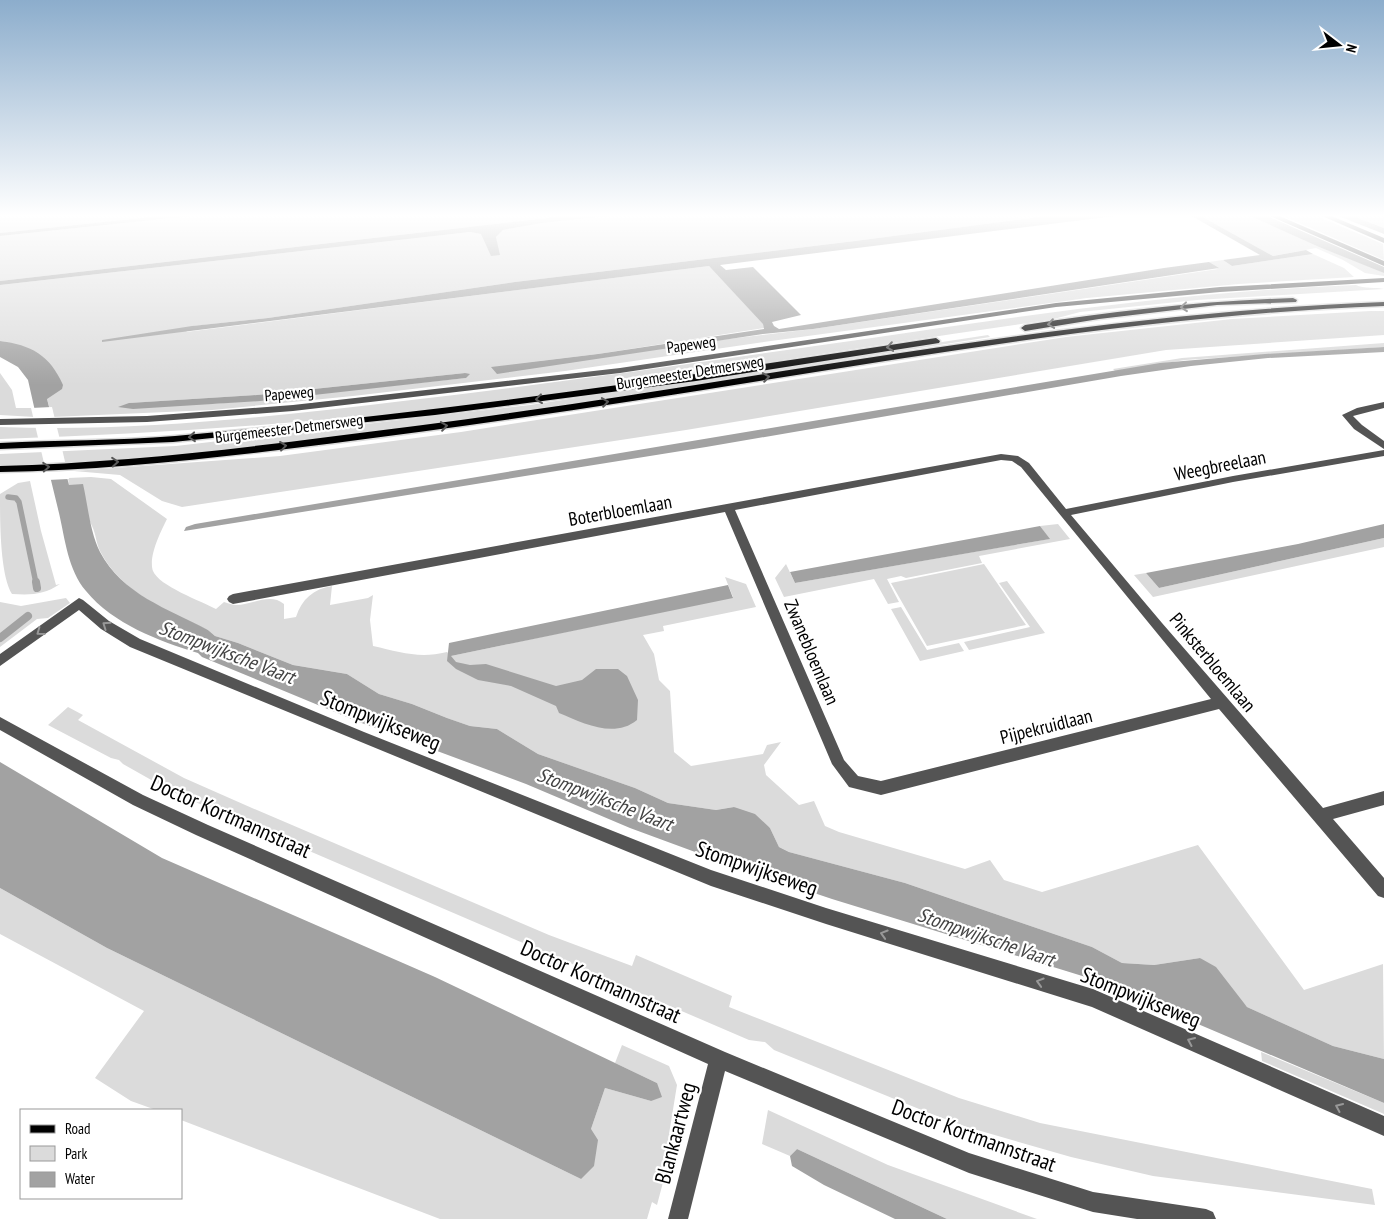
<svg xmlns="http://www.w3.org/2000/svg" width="1384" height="1219" font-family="'PT Sans Narrow',sans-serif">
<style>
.green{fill:#dbdbdb;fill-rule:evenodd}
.water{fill:#a2a2a2}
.pier{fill:#fff}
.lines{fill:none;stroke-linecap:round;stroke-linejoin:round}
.stream-far1{stroke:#a2a2a2;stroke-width:5.5}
.stream{stroke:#a2a2a2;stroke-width:8}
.major-casing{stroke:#dbdbdb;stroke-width:3}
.minor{fill:#545454;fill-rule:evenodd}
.major{fill:#000;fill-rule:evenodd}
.oneway{stroke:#595959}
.oneway2{stroke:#989898}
.labels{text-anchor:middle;stroke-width:4.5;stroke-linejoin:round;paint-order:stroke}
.far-street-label{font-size:16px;fill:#000;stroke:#fff}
.street-label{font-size:19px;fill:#000;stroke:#fff}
.water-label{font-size:20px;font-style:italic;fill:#434343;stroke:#fff}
.near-street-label{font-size:22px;fill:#000;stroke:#fff}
</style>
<rect width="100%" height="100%" fill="#fff"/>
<!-- green -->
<path class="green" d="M0 215H170L0 233Z
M201 215H574L0 281V236Z
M616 215H1054L855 241 515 282 268 318 193 326 186 332 709 266 763 323 764 328 598 354 491 367 813 329 1218 269 1209 262 1223 260 1232 266 1313 254 1344 268 1354 277 1239 284 1087 298 771 341 565 371 353 396 212 410 52 417 47 399 8 342 0 341V285L470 232 482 234 491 255H499L496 237 503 230 542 223ZM465 373 466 378 214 404 129 403 257 395Z
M1199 215H1248L1319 247 1378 270 1384 273V276L1365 273 1343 260 1316 248 1273 256Z
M1281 215H1314L1383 244 1384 260Z
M1354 215H1384V228L1360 219Z
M1356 285C1363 289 1377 287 1384 289L1197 300 1080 312 1050 320C850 347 651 384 451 407 301 424 151 434 0 439V427C134 432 270 417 403 401 560 383 716 360 872 338 1033 314 1193 291 1356 285Z
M1370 311H1384V335L1166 350 686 430 182 507 162 501 120 475 74 471 280 456 461 432 1066 337 1232 319Z
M988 335 990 337C772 371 554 409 335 436 224 450 112 462 0 466V454L176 446 530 405Z
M1384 343V347L1185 360 1115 371 1113 369 1182 358Z
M0 373 12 390 16 408H33L35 417 0 415Z
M91 477 111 479 167 519C161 531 148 557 153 571 159 586 201 601 216 609L224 602C228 603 233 605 236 605 252 605 270 592 284 604V619L296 617C302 599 313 589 332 586L330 605 368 598 373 595 370 620 373 646C400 652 419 659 447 652L451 656 733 597 725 577 746 584 756 607 663 626 664 631 643 635 654 654 659 680 670 691 674 752 691 766 763 754 767 745 781 742 764 765 766 775 799 805 814 801 825 826 839 832 965 869 990 860 1004 880 1042 892 1198 845 1304 990 1383 964 1384 1059 1333 1046 1247 1007 1200 958 1154 965 1122 963 1092 947 905 883 789 852 779 847 770 828 734 807 716 810 668 803 635 788 538 754 497 729 470 726 447 718 412 704 379 694 347 674 293 665 238 643 215 636 208 630C168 611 122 594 100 551 96 543 96 534 92 526 86 512 76 498 69 485L68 478Z
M30 481 41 531 56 585 60 584C44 595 31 595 12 594 0 575 0 521 0 494L18 483Z
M1058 524 1070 539 979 556 982 563 906 578 901 576 887 579 899 602 888 604 874 579 784 597 775 578 786 564 795 583 1049 539 1040 526Z
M1384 538V547L1153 597 1134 575 1146 573 1159 588Z
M984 564 1026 625 927 646 891 583Z
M1007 581 1045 633 969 650 964 642 1030 627 999 583Z
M66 598 70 603 48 618 37 619 0 647V602L21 606Z
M901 607 927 650 959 643 964 651 920 661 891 609Z
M68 707 83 715 78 720 184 778 252 808 549 935 632 966 636 955 732 996 729 1007 959 1098 1040 1123 1372 1189 1375 1205 1153 1176 1071 1157 967 1127 929 1113 774 1050 765 1042 749 1040 293 844 284 837 227 809 222 814 169 790 123 764 119 760 111 758 48 725Z
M0 888 107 948 581 1179 591 1129 605 1088 651 1101 657 1083 615 1063 622 1045 669 1066 677 1085 669 1134 675 1137 657 1205 652 1202 647 1219H440L181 1120V1110H156L131 1101 95 1078 144 1011 0 934Z
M1261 1052 1384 1103V1114L1262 1061Z
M768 1110 888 1165 1037 1219H947L797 1149 790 1156 762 1144Z"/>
<!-- water -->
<path class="water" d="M170 215H201L0 236V233Z
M574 215H616L542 223 503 230 496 237 500 255 491 256 481 234 470 232 0 285V281Z
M1054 215H1123L720 265 726 270 753 267 801 315 772 322 774 326 779 329 1164 268 1209 262 1219 268 813 329 763 334 497 374 491 367 598 354 764 329 763 324 709 266 102 342V340L192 326 268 318 515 282 855 241Z
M1190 215H1199L1273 256 1306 250 1313 254 1232 266 1223 260 1260 255Z
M1248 215H1265L1384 267V273L1319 247Z
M1336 215H1354L1360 219 1384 228V234Z
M0 341C31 345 50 355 63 385L62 389 47 399 69 485 83 484C88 506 90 532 100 552 122 594 168 609 208 630L215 636 238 643 293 665 347 674 379 694 412 704 447 718 470 726 497 729 538 754 635 788 668 803 716 810 734 807 755 814 770 828 779 847 789 852 905 883 1092 947 1122 963 1154 965 1200 958 1216 967 1247 1007 1333 1046 1384 1059V1103L1092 979 832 899 725 863 630 828 526 784 359 722 202 657 198 653C159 641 113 624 86 591 68 570 65 539 59 513 48 469 38 424 28 380L18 367 0 357Z
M1384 347V352L1268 358 1191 366 1121 376 706 447 184 531 186 527 195 524 1160 363 1265 354Z
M465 373 470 374 466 378 260 401 133 409 118 407 129 403 257 395Z
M1384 524V538L1159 588 1146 573 1298 544Z
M1040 526 1050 539 795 583 790 572Z
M728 585 733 598 451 656 456 662 470 665 486 664 556 686 582 680 596 669H618L627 676 638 700 637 720C614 739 583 723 559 713L556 706 511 686 478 680 456 669 447 661 449 643Z
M0 762 162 858 435 977 657 1083 662 1097 651 1101 605 1088 591 1129 598 1140 594 1166 581 1179 107 948 0 888Z
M797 1149 947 1219H895L824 1185 792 1166 790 1156Z"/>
<!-- pier -->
<path class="pier" d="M52 407 60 440 69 479 48 480 31 408Z"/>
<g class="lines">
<!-- stream-far1 -->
<path class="stream-far1" d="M8 497 16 498 19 502 36 583"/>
<!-- stream -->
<path class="stream" d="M36 582 37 588
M0 638 28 616"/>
<defs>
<path id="major" d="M1293 298 1297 300 1296 302 1217 305 1099 319 1025 331 1021 328 1025 325C1114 311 1203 301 1293 298Z
M1384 302V306C1176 314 971 347 765 380 622 403 479 425 335 443 224 457 112 470 0 472V466C110 463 219 451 328 437 472 420 615 398 758 375 966 342 1173 310 1384 302Z
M936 338 940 341 939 343 696 381 435 415 173 442 0 449V443C58 440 117 441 175 436 430 414 683 377 936 338Z"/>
</defs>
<!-- major casing -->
<use href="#major" class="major-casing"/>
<!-- minor -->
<path class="minor" d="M1268 215H1277L1384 261V266Z
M1320 215H1329L1384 238V243Z
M1384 278V282L1220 292 1056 307 620 373 293 411 147 422 0 425V419L147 416 293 405 620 368 1056 303 1220 287Z
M1384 402V408L1353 416 1362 425 1384 441V449L1354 429 1342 415 1357 408Z
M1384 450V456L1233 482 1071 515 1162 623 1323 808 1384 791V805L1333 819 1384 878V898L1378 896 1219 709 881 795 849 787 832 764 725 512 233 604 229 602 227 599 229 596 233 594 1001 454 1018 456 1029 463 1066 509 1233 476ZM1001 460 1012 461 1021 467 1211 699 881 781 858 776 844 760 735 510Z
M79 598 83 600 109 621 140 639 364 732 711 870 826 908 1093 989 1384 1116V1136L1092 1007 826 924 711 886 130 647 101 629 79 610 0 666V654Z
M0 717 143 795 208 825 725 1052 969 1153 1093 1192 1206 1209 1213 1212 1216 1219H1137L1093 1212 969 1173 725 1071 688 1219H668L708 1064 196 835 133 805 0 730Z"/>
<!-- major -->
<use href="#major" class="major"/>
</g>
<!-- one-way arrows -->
<defs><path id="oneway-chevron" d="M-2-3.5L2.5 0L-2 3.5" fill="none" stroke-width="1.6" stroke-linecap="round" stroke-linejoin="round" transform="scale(1.25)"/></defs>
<g class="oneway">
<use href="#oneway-chevron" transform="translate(1184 307) rotate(174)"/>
<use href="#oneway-chevron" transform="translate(1051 324) rotate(172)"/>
<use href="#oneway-chevron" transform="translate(890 347) rotate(172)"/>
<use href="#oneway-chevron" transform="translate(766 377) rotate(-9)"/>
<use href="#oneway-chevron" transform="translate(539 399) rotate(173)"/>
<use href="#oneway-chevron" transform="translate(605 402) rotate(-9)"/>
<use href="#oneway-chevron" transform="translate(444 426) rotate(-8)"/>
<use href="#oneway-chevron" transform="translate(192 437) rotate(175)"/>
<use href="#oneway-chevron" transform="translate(283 446) rotate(-7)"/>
<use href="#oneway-chevron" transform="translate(115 462) rotate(-5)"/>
<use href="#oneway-chevron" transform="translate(46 467) rotate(-4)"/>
</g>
<g class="oneway2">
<use href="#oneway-chevron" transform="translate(106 625) rotate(-145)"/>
<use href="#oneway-chevron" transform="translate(40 632) rotate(144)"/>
<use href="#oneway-chevron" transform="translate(884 934) rotate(-163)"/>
<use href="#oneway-chevron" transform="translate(1040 982) rotate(-163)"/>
<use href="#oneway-chevron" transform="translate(1191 1041) rotate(-156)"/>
<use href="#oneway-chevron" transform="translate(1339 1107) rotate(-156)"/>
</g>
<!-- sky -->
<linearGradient id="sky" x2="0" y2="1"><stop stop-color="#8cadcc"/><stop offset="0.56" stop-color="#fff"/><stop offset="1" stop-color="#fff" stop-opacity="0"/></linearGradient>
<rect width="1384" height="385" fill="url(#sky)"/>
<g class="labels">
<!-- far-street labels -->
<g class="far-street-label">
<text transform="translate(691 344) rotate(-8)" y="6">Papeweg</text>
<text transform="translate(690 372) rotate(-9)" y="6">Burgemeester Detmersweg</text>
<text transform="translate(289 393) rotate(-5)" y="6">Papeweg</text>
<text transform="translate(289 428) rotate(-7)" y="6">Burgemeester Detmersweg</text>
</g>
<!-- street labels -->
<g class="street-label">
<text transform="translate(1220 465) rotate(-11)" y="7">Weegbreelaan</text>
<text transform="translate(620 510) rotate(-10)" y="7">Boterbloemlaan</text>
<text transform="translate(812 652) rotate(67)" y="7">Zwanebloemlaan</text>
<text transform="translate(1213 662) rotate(50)" y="7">Pinksterbloemlaan</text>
<text transform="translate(1046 726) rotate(-14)" y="7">Pijpekruidlaan</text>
</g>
<!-- water labels -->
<g class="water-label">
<text transform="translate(227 652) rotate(21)" y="7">Stompwijksche Vaart</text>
<text transform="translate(605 799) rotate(21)" y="7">Stompwijksche Vaart</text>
<text transform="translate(986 937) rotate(19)" y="7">Stompwijksche Vaart</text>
</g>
<!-- near-street labels -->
<g class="near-street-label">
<text transform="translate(381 720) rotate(22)" y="8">Stompwijkseweg</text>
<text transform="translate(231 816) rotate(24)" y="8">Doctor Kortmannstraat</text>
<text transform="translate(757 868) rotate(19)" y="8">Stompwijkseweg</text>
<text transform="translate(601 981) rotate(24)" y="8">Doctor Kortmannstraat</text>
<text transform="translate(1141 997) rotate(22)" y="8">Stompwijkseweg</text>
<text transform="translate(675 1133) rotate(-75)" y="8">Blankaartweg</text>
<text transform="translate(974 1135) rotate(20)" y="8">Doctor Kortmannstraat</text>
</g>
</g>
<!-- legend -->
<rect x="20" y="1109" width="162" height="90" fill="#ffffff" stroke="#999999"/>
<rect x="30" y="1125" width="25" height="8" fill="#000000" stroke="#999999"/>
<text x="65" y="1134" font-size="15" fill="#000000">Road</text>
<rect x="30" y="1146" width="25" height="15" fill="#dbdbdb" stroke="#999999"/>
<text x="65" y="1159" font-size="15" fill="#000000">Park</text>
<rect x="30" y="1172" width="25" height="15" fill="#a2a2a2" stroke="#999999"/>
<text x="65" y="1184" font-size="15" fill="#000000">Water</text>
<!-- north arrow -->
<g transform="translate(1339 45) rotate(106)" stroke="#ffffff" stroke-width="4" paint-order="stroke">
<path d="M0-4L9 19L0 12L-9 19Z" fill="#000000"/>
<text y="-8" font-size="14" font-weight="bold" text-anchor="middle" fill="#000000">N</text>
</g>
</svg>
